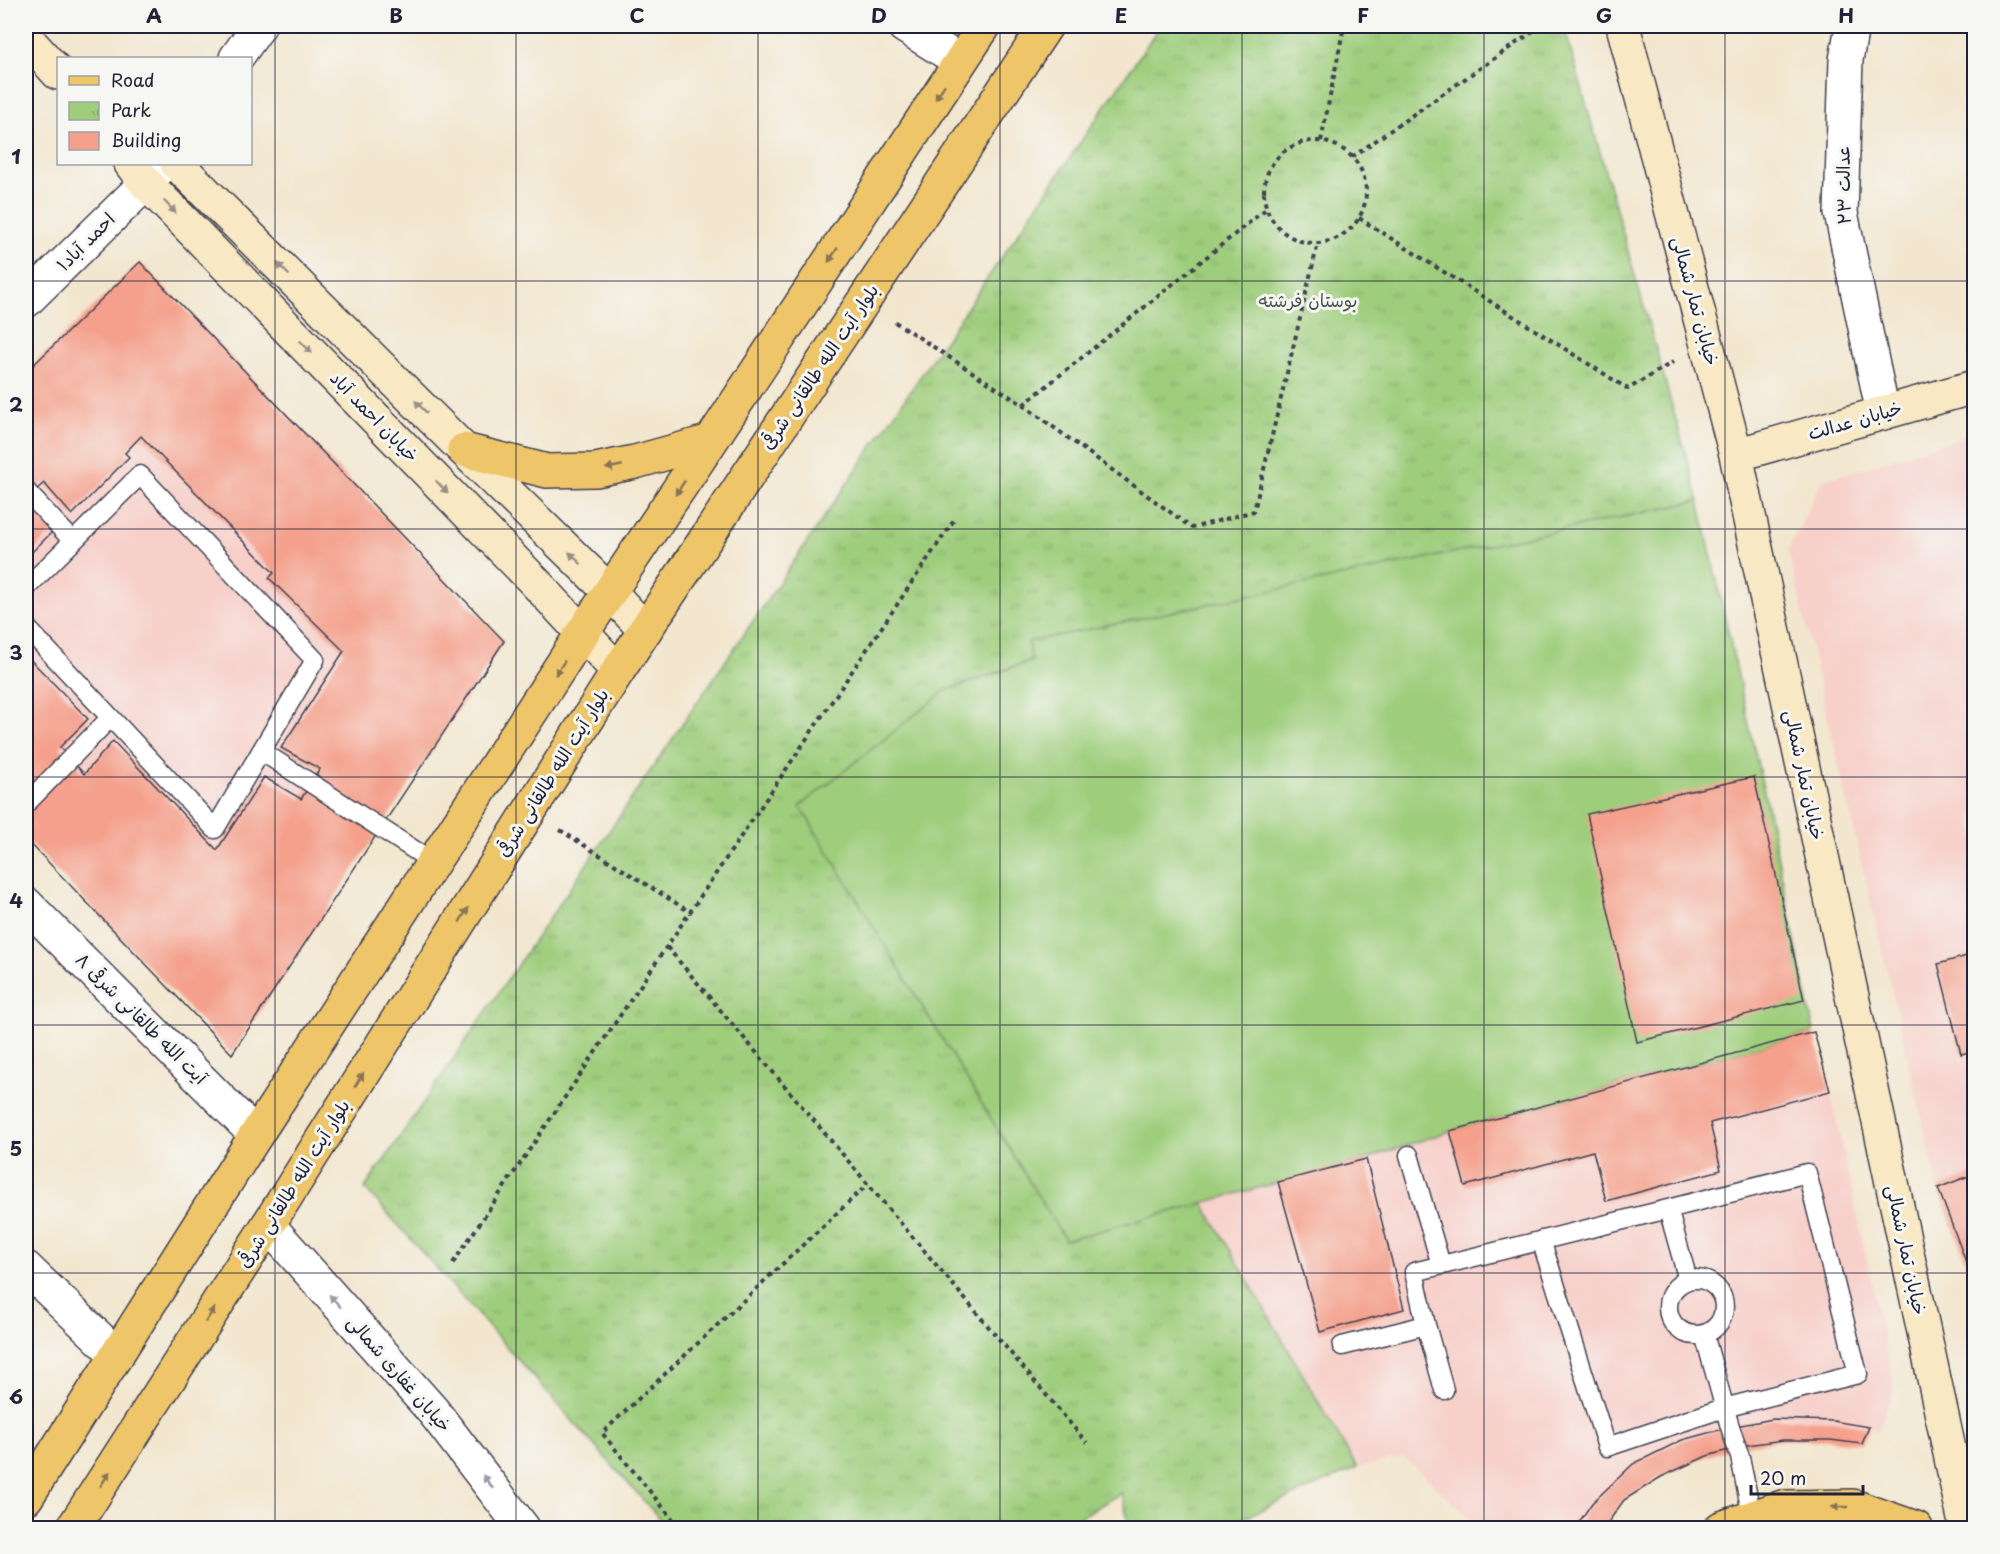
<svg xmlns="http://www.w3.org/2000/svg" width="2000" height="1554" font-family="'Playpen Sans','Playpen Sans Arabic',sans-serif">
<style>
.built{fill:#f7d0ca}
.park{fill:url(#park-tufts);stroke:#60785c;stroke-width:1.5}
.pitch{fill:#9ecd7c;stroke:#60785c;stroke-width:1.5}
.building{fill:#f4a08c}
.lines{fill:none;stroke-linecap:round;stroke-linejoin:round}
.service-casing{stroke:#413f51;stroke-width:21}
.minor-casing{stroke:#413f51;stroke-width:36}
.tertiary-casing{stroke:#413f51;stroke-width:36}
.secondary-casing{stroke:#413f51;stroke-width:36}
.primary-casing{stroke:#413f51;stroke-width:36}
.path{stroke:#413f51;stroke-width:4;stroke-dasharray:4.5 4.5;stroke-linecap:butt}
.service{stroke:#fff;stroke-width:18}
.minor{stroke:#fff;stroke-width:33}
.tertiary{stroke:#fff;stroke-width:33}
.secondary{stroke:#f8e8c3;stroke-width:33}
.primary{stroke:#eec569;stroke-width:33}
.oneway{fill:#887452}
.oneway2{fill:#988f86}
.oneway3{fill:#9c9ca7}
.grid{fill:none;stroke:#22223b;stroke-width:1.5;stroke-opacity:0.55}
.labels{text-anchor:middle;stroke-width:6;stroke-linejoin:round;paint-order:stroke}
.street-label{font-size:18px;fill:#22223b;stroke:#f6f6f2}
.park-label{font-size:18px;fill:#47554e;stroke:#f6f6f2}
.neatline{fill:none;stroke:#22223b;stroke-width:2}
.grid-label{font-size:20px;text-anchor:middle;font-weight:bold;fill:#22223b}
</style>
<defs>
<pattern id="park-tufts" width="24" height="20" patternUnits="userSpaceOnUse" patternTransform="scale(1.5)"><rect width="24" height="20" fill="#9ecd7c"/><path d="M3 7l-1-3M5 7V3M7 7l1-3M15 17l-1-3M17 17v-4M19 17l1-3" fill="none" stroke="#88b06c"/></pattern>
</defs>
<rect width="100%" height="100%" fill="#f6f6f2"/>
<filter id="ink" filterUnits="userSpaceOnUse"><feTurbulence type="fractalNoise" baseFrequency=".0167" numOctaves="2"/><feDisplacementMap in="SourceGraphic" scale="12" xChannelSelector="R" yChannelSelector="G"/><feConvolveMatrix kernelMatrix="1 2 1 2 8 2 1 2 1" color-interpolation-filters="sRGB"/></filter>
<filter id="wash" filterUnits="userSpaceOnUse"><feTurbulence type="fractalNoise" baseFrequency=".008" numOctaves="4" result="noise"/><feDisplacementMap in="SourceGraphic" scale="24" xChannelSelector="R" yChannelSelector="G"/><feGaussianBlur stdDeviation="1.35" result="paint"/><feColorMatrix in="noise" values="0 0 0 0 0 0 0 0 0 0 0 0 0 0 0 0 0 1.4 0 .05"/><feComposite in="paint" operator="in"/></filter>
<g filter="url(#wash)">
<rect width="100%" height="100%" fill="#f2e6ce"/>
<!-- built -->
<path class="built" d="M140 262 504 641 232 1054 26 839V372Z
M1974 433V1174L1938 1188 1788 550 1822 481Z
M1814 1032 1830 1091 1895 1389 1878 1430 1869 1427 1862 1444 1830 1440H1783L1747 1445 1707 1456 1661 1477 1624 1500 1604 1528H1480L1404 1457 1357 1468 1203 1203 1366 1159 1450 1131Z"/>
<!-- park -->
<path class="park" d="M1160 26H1564L1699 501 1028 642 1032 660 945 691 1065 1240 1203 1203 1357 1468 1220 1528H1130L1121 1493 1062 1528H668L365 1188Z"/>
<!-- pitch -->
<path class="pitch" d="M1699 501 1767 806 1814 1032 1450 1131 1366 1159 1065 1240 800 806 945 691 1032 661 1028 642Z"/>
<g id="blocks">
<!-- building -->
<path class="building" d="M140 262 504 641 232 1054 26 839V655L88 719 60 747 84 774 113 741 217 850 264 777 301 799 320 769 281 748 344 651 269 578 274 573 141 436 125 453 129 457 72 515 44 483 26 499V372Z
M26 504 52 532 26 558Z
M1754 777 1804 1000 1637 1042 1587 814Z
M1974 954V1051L1961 1054 1938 964Z
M1814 1032 1830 1091 1710 1123 1721 1170 1606 1201 1593 1151 1465 1186 1450 1131Z
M1366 1159 1404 1309 1320 1332 1278 1182Z
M1974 1174V1283L1938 1188Z
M1773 1419 1833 1421 1869 1427 1862 1444 1830 1440H1783L1747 1445 1707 1456 1661 1477 1624 1500 1604 1528H1575L1592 1503 1633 1464 1682 1440 1730 1427Z"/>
</g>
</g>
<g filter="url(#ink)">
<use href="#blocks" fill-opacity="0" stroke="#413f51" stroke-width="1.5"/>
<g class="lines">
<defs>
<path id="service" d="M26 491 73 541
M26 588 140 475 315 660 215 829 26 627
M261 751 433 862
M26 804 110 718
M1409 1155 1441 1265
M1541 1240 1607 1447 1724 1408 1858 1374 1807 1173 1668 1209
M1668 1307a28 28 0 1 1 56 0a28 28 0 1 1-56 0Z
M1426 1325 1444 1390
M1704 1334 1730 1427 1740 1457 1752 1517
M1342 1346 1426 1325 1414 1272 1668 1209 1688 1280"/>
<path id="minor" d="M904 26 960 61
M1852 26 1846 60 1841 213 1883 413
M236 58 259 26
M26 301 146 183 163 164
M26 904 256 1135
M26 1268 117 1355"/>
<path id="tertiary" d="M268 1225 433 1411 523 1528"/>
<path id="secondary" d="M1623 26 1736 455 1966 1528
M26 38 58 73
M131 164 146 183 535 582 618 671
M177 164 464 450 610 592 645 630
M1736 455 1974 387"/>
<path id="primary" d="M464 450 547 471 596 470 635 462 711 441
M26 1498 256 1135 583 632 711 441 984 26
M73 1528 268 1225 618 671 1046 26
M1721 1528 1782 1507 1853 1506 1916 1528"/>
</defs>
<!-- service casing -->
<use href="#service" class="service-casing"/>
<!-- minor casing -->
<use href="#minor" class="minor-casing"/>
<!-- tertiary casing -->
<use href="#tertiary" class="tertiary-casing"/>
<!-- secondary casing -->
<use href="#secondary" class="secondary-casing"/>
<!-- primary casing -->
<use href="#primary" class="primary-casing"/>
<!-- path -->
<path class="path" d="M1321 141 1344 26
M1264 192a51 51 0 1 1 102 0a51 51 0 1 1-102 0Z
M1352 157 1541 26
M1359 218 1628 389 1673 362
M895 322 1023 405 1266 209
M1023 405 1192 528 1254 511 1318 243
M560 830 690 912 956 517
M667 947 1087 1443
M453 1263 690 912
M680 1528 602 1433 868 1184"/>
<!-- service -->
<use href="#service" class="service"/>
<!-- minor -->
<use href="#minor" class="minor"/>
<!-- tertiary -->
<use href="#tertiary" class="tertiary"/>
<!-- secondary -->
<use href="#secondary" class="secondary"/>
<!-- primary -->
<use href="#primary" class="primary"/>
</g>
<!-- one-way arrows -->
<defs><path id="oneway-solid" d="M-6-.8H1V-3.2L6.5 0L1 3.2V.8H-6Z" transform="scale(1.5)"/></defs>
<g class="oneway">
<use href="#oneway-solid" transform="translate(940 92) rotate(123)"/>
<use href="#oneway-solid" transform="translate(833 255) rotate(123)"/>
<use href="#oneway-solid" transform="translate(614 467) rotate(169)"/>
<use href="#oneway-solid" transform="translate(680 488) rotate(124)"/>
<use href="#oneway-solid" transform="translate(560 668) rotate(123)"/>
<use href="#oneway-solid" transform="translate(464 915) rotate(-58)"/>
<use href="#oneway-solid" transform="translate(359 1080) rotate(-58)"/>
<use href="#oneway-solid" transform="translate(210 1315) rotate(-57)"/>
<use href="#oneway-solid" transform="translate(105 1479) rotate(-57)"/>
<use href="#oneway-solid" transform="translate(1840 1507) rotate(180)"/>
</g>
<g class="oneway2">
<use href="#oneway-solid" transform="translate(170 207) rotate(46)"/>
<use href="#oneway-solid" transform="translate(283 269) rotate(-135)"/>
<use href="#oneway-solid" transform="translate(306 347) rotate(46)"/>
<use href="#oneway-solid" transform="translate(421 407) rotate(-135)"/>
<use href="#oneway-solid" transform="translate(442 487) rotate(46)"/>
<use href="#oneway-solid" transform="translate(575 558) rotate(-136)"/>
</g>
<g class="oneway3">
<use href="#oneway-solid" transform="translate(335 1301) rotate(-132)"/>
<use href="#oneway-solid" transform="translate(488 1482) rotate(-128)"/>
</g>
</g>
<!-- grid -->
<path class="grid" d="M275 26V1528M516 26V1528M758 26V1528M1000 26V1528M1242 26V1528M1484 26V1528M1725 26V1528M26 281H1974M26 529H1974M26 777H1974M26 1025H1974M26 1273H1974"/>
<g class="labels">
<!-- street labels -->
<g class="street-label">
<text transform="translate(1844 185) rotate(-91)" y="6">عدالت ۲۳</text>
<text transform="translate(86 242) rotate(-45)" y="6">احمد آباد۱</text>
<text transform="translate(1695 301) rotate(75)" y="6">خیابان تمار شمالی</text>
<text transform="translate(820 367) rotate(-56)" y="6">بلوار آیت الله طالقانی شرقی</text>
<text transform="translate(374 417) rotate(46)" y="6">خیابان احمد آباد</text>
<text transform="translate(1855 421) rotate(-16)" y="6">خیابان عدالت</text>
<text transform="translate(553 773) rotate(-58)" y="6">بلوار آیت الله طالقانی شرقی</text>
<text transform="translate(1804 775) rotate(78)" y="6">خیابان تمار شمالی</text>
<text transform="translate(141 1019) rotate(45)" y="6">آیت الله طالقانی شرقی ۸</text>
<text transform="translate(294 1184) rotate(-58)" y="6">بلوار آیت الله طالقانی شرقی</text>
<text transform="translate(1906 1250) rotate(78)" y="6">خیابان تمار شمالی</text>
<text transform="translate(399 1374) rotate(49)" y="6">خیابان غفاری شمالی</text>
</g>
<!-- park labels -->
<g class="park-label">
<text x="1308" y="307">بوستان فرشته</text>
</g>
</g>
<!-- margin -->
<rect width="2000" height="1554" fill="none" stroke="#f6f6f2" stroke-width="66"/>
<!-- legend -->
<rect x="57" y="57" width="195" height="108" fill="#f6f6f2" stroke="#a1a1a9" stroke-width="1.5"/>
<rect x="69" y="76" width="30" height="9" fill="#eec569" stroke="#a1a1a9" stroke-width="1.5"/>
<text x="111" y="87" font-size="18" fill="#22223b">Road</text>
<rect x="69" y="102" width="30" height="18" fill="url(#park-tufts)" stroke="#a1a1a9" stroke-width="1.5"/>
<text x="111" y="117" font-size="18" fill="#22223b">Park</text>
<rect x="69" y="132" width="30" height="18" fill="#f4a08c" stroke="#a1a1a9" stroke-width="1.5"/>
<text x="111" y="147" font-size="18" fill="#22223b">Building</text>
<!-- scale -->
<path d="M1751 1485v9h112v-9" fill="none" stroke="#22223b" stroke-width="3"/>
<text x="1760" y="1485" font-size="18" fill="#22223b" stroke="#f6f6f2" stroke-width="4.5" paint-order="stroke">20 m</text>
<rect x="33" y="33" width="1934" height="1488" class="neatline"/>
<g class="grid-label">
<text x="154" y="23">A</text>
<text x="396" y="23">B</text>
<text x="637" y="23">C</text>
<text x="879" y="23">D</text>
<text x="1121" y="23">E</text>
<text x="1363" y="23">F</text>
<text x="1604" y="23">G</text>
<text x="1846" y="23">H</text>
<text x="16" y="164">1</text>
<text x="16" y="412">2</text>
<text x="16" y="660">3</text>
<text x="16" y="908">4</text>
<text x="16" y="1156">5</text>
<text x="16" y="1404">6</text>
</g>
</svg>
